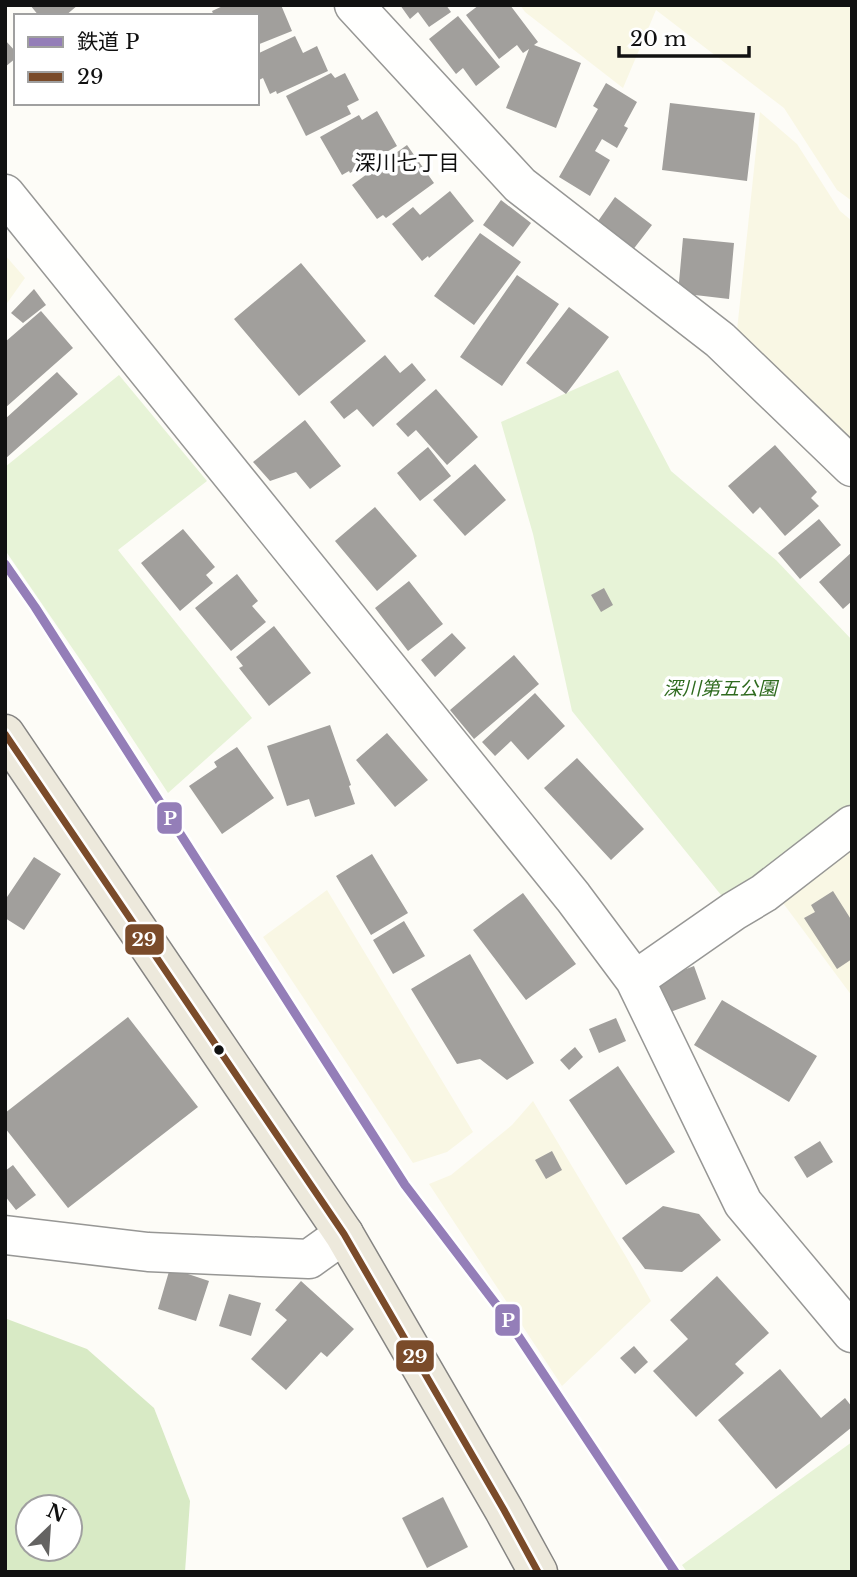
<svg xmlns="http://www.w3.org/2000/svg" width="857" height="1577" font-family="'Libre Baskerville','Noto Sans JP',serif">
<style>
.farmland{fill:#f9f7e4}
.green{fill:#e7f3d7}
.forest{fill:#d8eac5;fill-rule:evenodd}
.building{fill:#a19f9c}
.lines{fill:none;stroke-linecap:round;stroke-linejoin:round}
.minor-casing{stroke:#979795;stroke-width:41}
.major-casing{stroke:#858482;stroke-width:41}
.minor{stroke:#fffffe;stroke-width:38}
.major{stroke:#ede9dc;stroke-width:38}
.bus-1-casing{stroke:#fff;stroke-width:12}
.bus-1{stroke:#7a4b2a;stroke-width:7}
.rail-1-casing{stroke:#fff;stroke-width:14}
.rail-1{stroke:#947eb8;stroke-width:9}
.bus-dot{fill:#111;stroke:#fff;stroke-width:2.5}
.labels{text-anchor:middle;stroke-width:7;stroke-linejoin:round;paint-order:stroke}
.park-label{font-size:19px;font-style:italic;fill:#2f6b1f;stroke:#fff}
.neighbourhood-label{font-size:21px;fill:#111;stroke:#fff}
.line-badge{stroke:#fff;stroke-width:2.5}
.badge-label{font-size:19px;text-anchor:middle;font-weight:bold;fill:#fff}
</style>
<rect width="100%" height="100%" fill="#fdfcf7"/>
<!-- farmland -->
<path class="farmland" d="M520 5H852V201L837 190 784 108 656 10 623 88 525 12Z
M760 112 797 144 840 211 852 221V459L736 340Z
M5 255 25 278 5 306Z
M852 848V996L783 903Z
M327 890 473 1132 447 1152 413 1163 263 937Z
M533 1101 628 1260 651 1301 562 1386 429 1184 451 1175 512 1125Z"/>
<!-- green -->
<path class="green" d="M618 370 671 471 776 560 852 640V823L734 911 572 711 533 534 501 422Z
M119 375 207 481 118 550 252 718 168 793 90 674 5 550V467Z
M852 1442V1572H687L682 1565Z"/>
<!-- forest -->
<path class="forest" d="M7 1319 87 1349 154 1408 190 1501 185 1572H5V1320ZM28 1507H70V1549H28Z"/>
<!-- building -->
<path class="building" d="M30 5H78L65 16H39Z
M225 5H271V7L281 5 292 31 257 45V16H214L212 11Z
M400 5H446L451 12 429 27 418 12 410 19Z
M479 5H510L538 42 534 45 581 63 556 128 506 108 529 49 523 53 517 45 499 59 466 15Z
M458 16 500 67 476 86 463 68 456 74 429 39Z
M295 36 303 53 317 46 328 71 277 94 276 91 270 94 263 78 259 80 257 75V54Z
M5 40 16 52V58L5 67Z
M331 73 335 78 345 73 359 100 347 106 351 114 306 136 286 96Z
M606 83 637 102 624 126 628 128 617 148 602 139 595 151 610 160 590 196 559 177 598 109 593 106Z
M670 103 755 113 747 181 662 170Z
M377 111 397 146 350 173 349 171 342 175 320 137 359 115 362 120Z
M407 145 434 183 386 218 383 215 377 219 352 185Z
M450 191 474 221 429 258 428 256 422 261 392 224 413 207 420 215Z
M615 197 652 225 632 251 596 224Z
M501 200 531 223 513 247 483 225Z
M480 233 521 262 474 325 434 296Z
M683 238 734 243 729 299 678 293Z
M301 263 366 341 299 396 234 319Z
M517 275 559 304 502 386 460 357Z
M34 289 46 305 23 323 11 313Z
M569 307 609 337 566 394 526 363Z
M41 311 73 348 5 408V342Z
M385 355 400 373 412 363 426 380 373 427 357 409 344 419 330 402Z
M57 372 78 394 5 459V419Z
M436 389 478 437 447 465 416 430 408 437 396 424Z
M305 420 341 466 310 489 296 472 270 481 253 462Z
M775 445 817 492 811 498 819 506 785 536 760 507 753 514 728 486Z
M428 447 451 476 420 501 397 473Z
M475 464 506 500 465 536 433 500Z
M375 507 417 556 377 591 335 541Z
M819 519 841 545 800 579 778 553Z
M183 529 215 567 206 575 213 583 180 611 141 563Z
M852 552V601L843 609 819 582Z
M237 574 258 601 252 606 266 622 231 651 195 608Z
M409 581 443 624 408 651 375 608Z
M604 588 613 605 601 612 591 595Z
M274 626 311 673 269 706 239 668 243 666 236 657Z
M452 633 466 648 435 677 421 660Z
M514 655 539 684 474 739 450 710Z
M535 693 565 726 528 760 511 741 495 756 482 742Z
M330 725 351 785 349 786 355 804 315 817 309 799 287 806 267 746Z
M387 733 428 780 395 807 356 760Z
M237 747 274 798 222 834 189 786 217 767 214 762Z
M577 758 644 829 611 860 544 788Z
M372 854 408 913 371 935 336 876Z
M34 857 61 874 24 930 5 918V900Z
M833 891 852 921V959L837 969 804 918 815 912 811 905Z
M523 893 576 964 526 1000 473 930Z
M404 921 425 956 393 974 373 940Z
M470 954 534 1063 507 1080 480 1059 457 1064 411 989Z
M694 966 706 999 662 1015 650 983Z
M722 1000 817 1056 789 1102 694 1045Z
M128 1017 198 1107 68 1208 5 1128V1113Z
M616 1018 626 1041 599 1053 589 1029Z
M575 1047 583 1057 569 1070 560 1060Z
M618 1066 675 1152 626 1185 569 1100Z
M820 1141 833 1162 807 1178 794 1157Z
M552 1151 562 1170 546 1179 535 1160Z
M13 1165 36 1195 16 1210 5 1196V1171Z
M663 1206 699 1214 721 1240 682 1272 645 1269 622 1238Z
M170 1268 209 1281 196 1321 158 1309Z
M717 1276 769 1333 735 1364 744 1373 696 1417 653 1371 688 1339 670 1320Z
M301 1281 354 1329 327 1357 321 1352 286 1390 251 1359 287 1320 275 1310Z
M229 1294 261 1303 251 1336 219 1326Z
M634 1346 648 1362 635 1374 620 1358Z
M780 1369 821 1418 845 1398 852 1407V1427L776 1489 718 1420Z
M443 1497 468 1547 427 1568 402 1518Z"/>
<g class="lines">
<defs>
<path id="minor" d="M354 5 520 185 720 340 852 467
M5 194 573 897 635 980 743 1203 852 1333
M635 980 734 911 764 893 852 825
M5 1235 148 1252 309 1259 344 1234"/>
<path id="major" d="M5 734 344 1234 504 1510 538 1572"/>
</defs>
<!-- minor casing -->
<use href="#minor" class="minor-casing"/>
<!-- major casing -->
<use href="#major" class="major-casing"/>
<!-- minor -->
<use href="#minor" class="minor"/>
<!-- major -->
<use href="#major" class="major"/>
<defs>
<path id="bus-1" d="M5 734 344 1234 504 1510 538 1572"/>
</defs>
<!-- bus-1 casing -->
<use href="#bus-1" class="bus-1-casing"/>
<!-- bus-1 -->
<use href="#bus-1" class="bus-1"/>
<defs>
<path id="rail-1" d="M5 564 35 607 405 1185 505 1316 675 1572"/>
</defs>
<!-- rail-1 casing -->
<use href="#rail-1" class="rail-1-casing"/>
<!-- rail-1 -->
<use href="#rail-1" class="rail-1"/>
</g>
<!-- markers -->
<circle class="bus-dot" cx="219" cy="1050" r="6"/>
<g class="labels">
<!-- park labels -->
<g class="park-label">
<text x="720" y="695">深川第五公園</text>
</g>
<!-- neighbourhood labels -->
<g class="neighbourhood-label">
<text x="407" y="170">深川七丁目</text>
</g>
</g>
<g class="line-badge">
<rect x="156" y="801" width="27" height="34" rx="7" fill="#947eb8"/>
<rect x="124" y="923" width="41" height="33" rx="7" fill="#7a4b2a"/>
<rect x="494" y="1303" width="27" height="34" rx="7" fill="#947eb8"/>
<rect x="395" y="1339" width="40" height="34" rx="7" fill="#7a4b2a"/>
</g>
<g class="badge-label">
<text x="170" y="825">P</text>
<text x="144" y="946">29</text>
<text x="508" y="1327">P</text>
<text x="415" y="1363">29</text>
</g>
<!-- border -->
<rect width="857" height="1577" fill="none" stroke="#111111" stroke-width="14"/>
<!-- legend -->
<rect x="14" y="14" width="245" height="91" fill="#ffffff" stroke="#a0a0a0" stroke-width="2"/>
<rect x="28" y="37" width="35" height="10" fill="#947eb8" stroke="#a0a0a0" stroke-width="2"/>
<text x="77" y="49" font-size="21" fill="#111111">鉄道 P</text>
<rect x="28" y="72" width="35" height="10" fill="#7a4b2a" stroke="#a0a0a0" stroke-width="2"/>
<text x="77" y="84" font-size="21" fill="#111111">29</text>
<!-- north arrow -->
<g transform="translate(49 1528) rotate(25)"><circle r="33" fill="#ffffff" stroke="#a0a0a0" stroke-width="2"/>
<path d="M0-5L12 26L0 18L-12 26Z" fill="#646362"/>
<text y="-10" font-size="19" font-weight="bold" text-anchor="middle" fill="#111111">N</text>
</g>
<!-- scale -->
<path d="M619 46v10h130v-10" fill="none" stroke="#111111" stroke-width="3.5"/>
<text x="630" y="46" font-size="21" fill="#111111" stroke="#ffffff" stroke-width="5" paint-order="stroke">20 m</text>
</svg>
